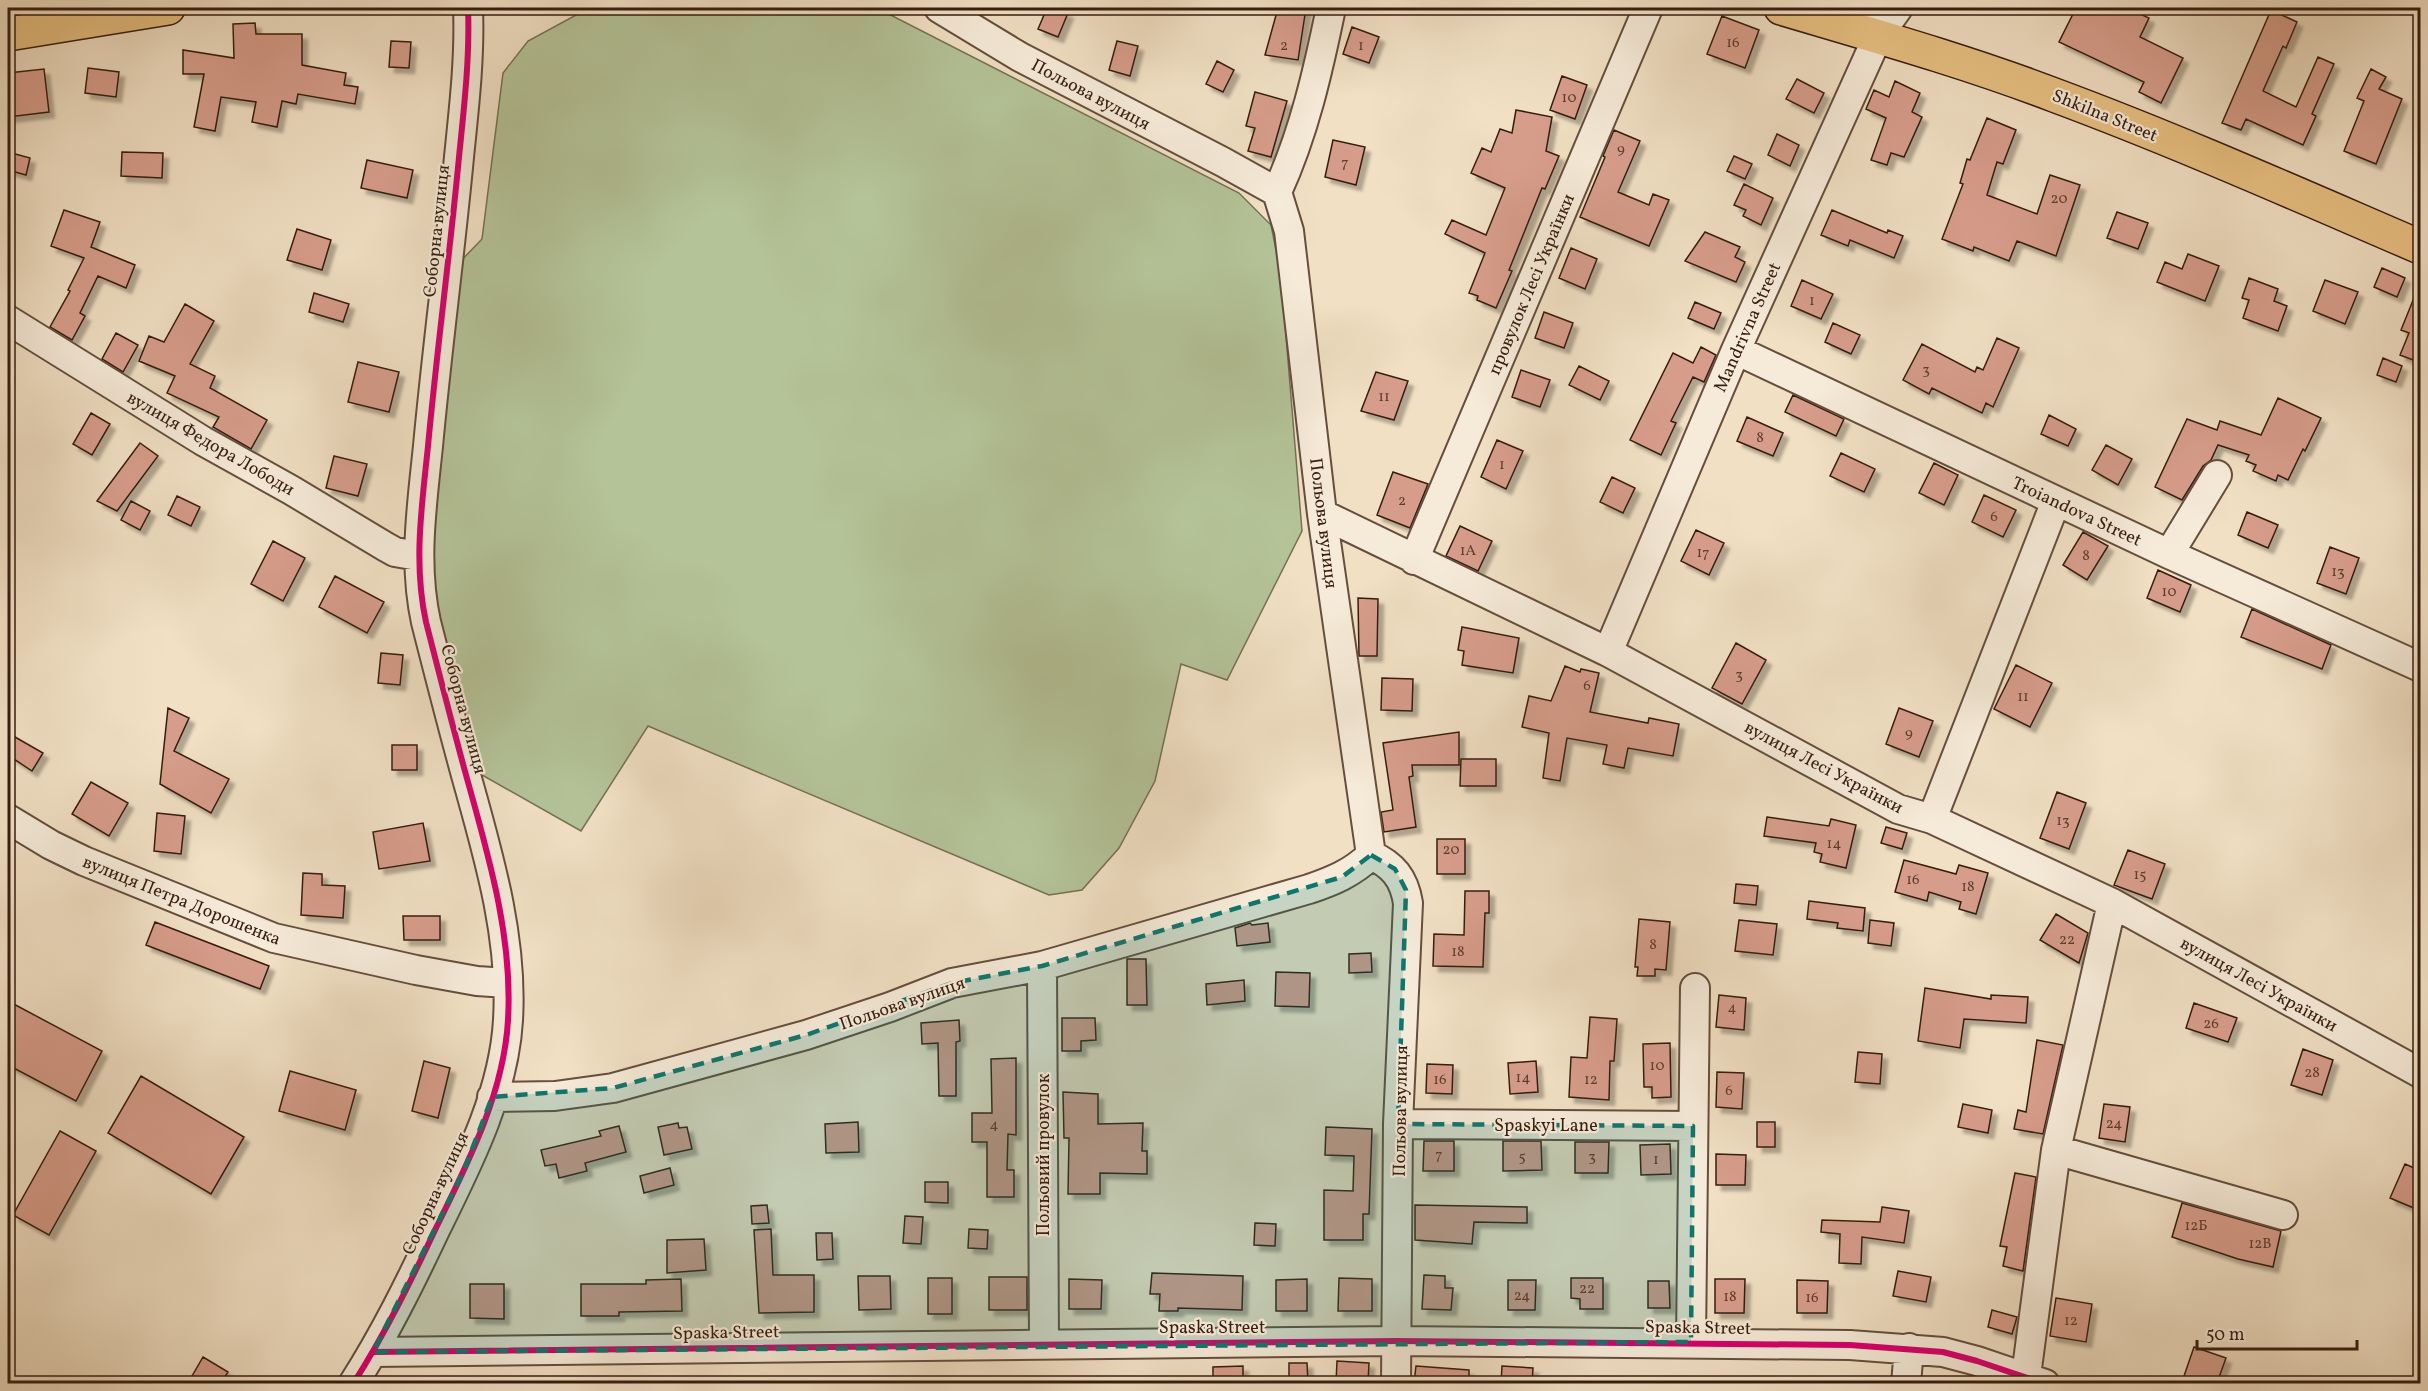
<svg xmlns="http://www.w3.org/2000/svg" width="2428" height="1391" font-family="Vollkorn,serif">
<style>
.green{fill:#b4c398;stroke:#757054;stroke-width:1.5}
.building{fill:#d79d8b;stroke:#361d10;stroke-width:1.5;filter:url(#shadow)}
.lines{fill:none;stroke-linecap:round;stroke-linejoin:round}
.minor-casing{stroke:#654e3d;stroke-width:32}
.major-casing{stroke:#361d10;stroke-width:36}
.minor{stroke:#f6ebd9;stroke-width:28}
.major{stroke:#e8c082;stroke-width:33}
.cycleway-casing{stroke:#f6ebd9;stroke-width:10}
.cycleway{stroke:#d6006c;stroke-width:6}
.marked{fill:#0f766e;fill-opacity:0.2;stroke:#0f766e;stroke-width:4.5;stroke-dasharray:12 8;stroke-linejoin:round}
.labels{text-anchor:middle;stroke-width:4.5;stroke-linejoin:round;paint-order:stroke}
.number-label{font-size:15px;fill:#5e3d2f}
.street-label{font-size:18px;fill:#361d10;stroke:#f6ebd9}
</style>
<defs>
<filter id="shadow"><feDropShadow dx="5.5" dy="5.5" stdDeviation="1.5" flood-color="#0004"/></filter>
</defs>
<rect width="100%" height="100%" fill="#f1e0c4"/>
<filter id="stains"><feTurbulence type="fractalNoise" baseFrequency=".00333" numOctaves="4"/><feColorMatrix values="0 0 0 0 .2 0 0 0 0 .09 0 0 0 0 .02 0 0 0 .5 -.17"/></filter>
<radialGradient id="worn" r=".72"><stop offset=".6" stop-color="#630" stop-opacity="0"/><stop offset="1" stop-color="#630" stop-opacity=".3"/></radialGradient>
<!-- green -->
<path class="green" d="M589 8H877L1239 193 1271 225 1281 275 1302 531 1227 680 1181 664 1155 781 1119 848 1082 890 1049 895 648 726 581 831 482 775 427 582 455 267 482 239 503 73 528 41Z"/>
<!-- building -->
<path class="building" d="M1047 8H1054L1068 13 1058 37 1038 29Z
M1278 8H1306L1298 60 1265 55Z
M2076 8H2127L2149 18 2140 37 2183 58 2161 103 2139 92 2144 82 2059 42Z
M2271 10 2297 22 2286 48 2283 46 2263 91 2296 107 2318 57 2334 64 2312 114 2316 116 2303 145 2246 119 2241 130 2222 123Z
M1722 16 1759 30 1745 68 1707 54Z
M255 23 256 34H302V65L346 73 344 85 358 87 355 104 298 94 296 104 282 101 277 127 252 122 256 102 221 97 215 131 194 127 204 74H183V50L234 58 233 24Z
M1352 27 1379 37 1369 63 1343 54Z
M391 41 411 42 409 68 389 67Z
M1117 41 1138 46 1130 76 1109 70Z
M1217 61 1234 70 1223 92 1206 84Z
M88 68 119 72 116 97 85 93Z
M44 69 49 112 8 117V73Z
M2371 69 2386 77 2379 89 2402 99 2376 164 2344 151 2364 101 2357 98Z
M1562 76 1587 85 1575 119 1550 110Z
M1797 79 1824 93 1814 113 1786 99Z
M1895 81 1920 93 1912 112 1922 117 1904 157 1891 153 1887 165 1871 160 1886 118 1866 109 1874 90 1889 97Z
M1255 92 1287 101 1271 157 1248 151 1255 128 1246 126Z
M1516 110 1552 117 1546 151 1559 156 1545 189 1542 188 1509 270 1512 271 1496 308 1477 300 1478 296 1469 293 1485 253 1445 234 1452 220 1486 235 1505 188 1471 173 1482 148 1491 152 1500 129 1512 133Z
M1987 118 2016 130 2003 164 1997 162 1987 195 2037 214 2050 175 2080 185 2056 256 2017 241 2009 261 1974 247 1973 251 1942 239 1963 184 1960 183 1967 159 1970 160Z
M1614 130 1640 141 1618 192 1649 205 1653 194 1669 200 1649 246 1580 217 1605 157 1603 156Z
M1777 134 1799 145 1790 166 1768 155Z
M1333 140 1365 147 1356 185 1325 177Z
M8 152 30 158 26 175 8 170Z
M122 152 163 153 162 178 121 176Z
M1734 156 1752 164 1745 179 1727 171Z
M367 160 413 170 407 198 361 188Z
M1744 184 1773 198 1761 225 1743 216 1746 210 1734 205Z
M64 210 100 222 91 247 135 265 126 288 98 276 80 313 85 316 72 340 50 327 70 291 68 290 84 258 51 246Z
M1832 210 1887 233 1888 230 1903 236 1894 258 1850 240 1848 246 1821 235Z
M2117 212 2148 223 2138 249 2107 238Z
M297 229 331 240 322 270 287 260Z
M1705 232 1740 247 1735 257 1745 262 1736 282 1685 261Z
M1571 248 1597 259 1585 289 1559 278Z
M2188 254 2219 266 2205 301 2157 282 2165 262 2182 269Z
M2382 268 2405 278 2397 297 2374 287Z
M2249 278 2278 289 2274 301 2287 306 2278 331 2243 318 2249 300 2242 298Z
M1802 280 1833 294 1821 319 1791 306Z
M2325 280 2358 292 2345 324 2313 311Z
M2420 283H2421V363L2400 355 2409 333 2401 330Z
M314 293 349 304 343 322 309 312Z
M1695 302 1721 313 1714 329 1688 318Z
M185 304 214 321 190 364 215 376 210 388 267 420 251 449 213 427 219 417 167 393 175 376 139 361 149 336 164 342Z
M1544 312 1573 323 1564 348 1535 338Z
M1833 323 1860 335 1851 354 1825 342Z
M116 333 138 345 123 372 102 359Z
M1997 338 2019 348 1993 407 1986 403 1982 413 1932 388 1929 394 1903 380 1922 344 1975 372 1977 367 1983 370Z
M1701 347 1716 355 1704 382 1693 377 1671 421 1676 423 1661 455 1630 440 1673 353 1693 363Z
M2383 358 2402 366 2396 382 2377 375Z
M358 362 399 372 389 412 348 402Z
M1579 366 1609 381 1600 400 1569 385Z
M1521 370 1550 380 1540 407 1512 397Z
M1376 372 1408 381 1394 420 1361 411Z
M1793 395 1844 419 1836 436 1785 412Z
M2278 398 2321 418 2305 451 2303 449 2288 480 2278 475 2276 481 2253 471 2256 465 2246 461 2249 455 2218 445 2211 460 2203 466 2182 500 2155 487 2187 419 2217 430 2220 421 2261 435Z
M91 413 110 424 92 455 73 444Z
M2049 415 2076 429 2068 446 2041 434Z
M1747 417 1783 433 1773 456 1737 441Z
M1497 440 1523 451 1506 489 1481 477Z
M140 443 158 456 117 511 97 501Z
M2106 445 2132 459 2118 485 2092 470Z
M1841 453 1875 469 1864 492 1830 476Z
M334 456 367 464 358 496 326 488Z
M1934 463 1958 475 1944 505 1919 493Z
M1393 472 1428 484 1410 528 1377 515Z
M1612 477 1635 488 1623 513 1600 502Z
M1984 495 2016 510 2003 537 1972 522Z
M177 496 200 507 191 526 168 515Z
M131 501 150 511 140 530 121 520Z
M2247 512 2278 525 2268 548 2238 535Z
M1460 526 1492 541 1478 571 1446 556Z
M1696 530 1724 543 1709 575 1681 561Z
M2083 532 2108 546 2087 580 2063 565Z
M273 541 305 558 283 601 251 584Z
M2330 547 2359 558 2346 594 2317 583Z
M2158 570 2191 585 2180 612 2147 598Z
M335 576 384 602 367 633 319 607Z
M1358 598 1378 599 1377 656H1359Z
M2252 609 2331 645 2322 669 2241 637Z
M1462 627 1519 638 1513 673 1462 665 1464 651 1458 650Z
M1736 643 1766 660 1742 704 1712 688Z
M381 653 403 655 400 685 378 683Z
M2016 665 2052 683 2030 727 1994 709Z
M1565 666 1580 672 1581 669 1599 673 1590 712 1648 723 1649 718 1679 724 1673 756 1628 748 1624 768 1603 764 1607 745 1567 738 1560 781 1543 778 1549 733 1522 727 1529 696 1551 701Z
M1382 678 1413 679 1412 711 1381 710Z
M168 708 189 718 174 751 229 779 211 813 160 784Z
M1899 708 1933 721 1919 757 1886 744Z
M1459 732V765H1412L1413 776 1409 777 1416 827 1384 832 1381 812 1393 810 1383 743Z
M8 733 43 753 32 771 8 755Z
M392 745H417V770H392Z
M1461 759H1496V786H1460Z
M91 782 128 803 109 836 72 814Z
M2057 792 2086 803 2069 849 2040 838Z
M157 813 185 816 181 854 154 851Z
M1767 817 1829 826 1831 819 1856 825 1846 868 1820 862 1822 854 1814 852 1816 843 1764 836Z
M423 823 430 861 379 869 373 832Z
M1886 827 1907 833 1902 849 1881 843Z
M1437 839H1465V874H1437Z
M2128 850 2165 864 2152 899 2114 885Z
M1904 860 1956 874 1959 865 1988 873 1976 914 1959 909 1961 902 1929 892 1927 901 1895 892Z
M303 873 322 874V885L345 886 343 918 301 915Z
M1736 884 1758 886 1756 905 1734 903Z
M1465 891H1489V913H1485L1483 967 1433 966 1434 934 1464 935Z
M1809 901 1865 908 1863 931 1837 928 1838 923 1807 919Z
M2056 914 2088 933 2079 963 2040 940Z
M403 916H440V940H404Z
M1639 919 1670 922 1666 970 1655 969V976H1637L1638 967H1635Z
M1739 920 1777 924 1773 955 1735 951Z
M1870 920 1894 923 1891 946 1868 943Z
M155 922 269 966 260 989 146 945Z
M1250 923 1252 925 1268 923 1270 942 1237 946 1235 928Z
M1371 953 1372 972 1349 973V954Z
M1127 959H1146L1147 1005H1127Z
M1276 972 1310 973 1309 1007 1275 1006Z
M1244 980 1245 1001 1207 1005 1206 984Z
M1925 988 1991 999V995L2028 997 2026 1023 1964 1019 1960 1048 1918 1041Z
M1719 995 1746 998 1744 1030 1716 1027Z
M8 1001 102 1051 76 1101 8 1065Z
M2194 1003 2237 1018 2228 1042 2186 1028Z
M1590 1017 1617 1019 1614 1061H1610L1609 1100 1569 1097 1571 1057 1587 1058Z
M1062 1018H1095L1096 1040 1081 1041V1051H1062Z
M959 1020 960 1041 956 1042V1096H939L938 1043 922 1044 921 1023Z
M2037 1040 2063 1045 2043 1134 2014 1129 2018 1110 2026 1112Z
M1670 1043 1671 1097 1652 1098V1087H1644L1643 1044Z
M2303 1049 2333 1060 2322 1095 2291 1085Z
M1858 1052 1882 1054 1880 1084 1855 1082Z
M1016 1058V1135L1008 1134 1007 1170H1014V1197H987V1142H972V1113H992L991 1059Z
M424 1061 450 1068 438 1118 412 1111Z
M1536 1061 1538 1092 1510 1094 1508 1063Z
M1427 1064 1453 1065 1452 1094 1426 1093Z
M290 1071 356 1090 345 1130 279 1111Z
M1717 1072 1744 1073 1742 1109 1716 1107Z
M141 1076 244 1137 211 1194 108 1133Z
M1063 1092 1098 1094V1124L1143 1123 1142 1151H1147V1174L1100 1173V1194H1068L1069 1138H1064Z
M1963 1104 1992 1110 1988 1133 1958 1127Z
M2104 1104 2130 1107 2125 1142 2099 1138Z
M858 1122 859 1152 826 1153 825 1124Z
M1757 1122H1775V1147H1757Z
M678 1123 679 1128 687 1127 692 1149 664 1155 658 1127Z
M619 1126 626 1152 585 1163 587 1171 559 1178 556 1164 545 1166 541 1150 601 1136 599 1131Z
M1326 1127 1372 1129 1369 1214H1363V1240H1324V1190L1353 1191 1354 1156 1325 1155Z
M60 1131 96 1151 49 1235 13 1215Z
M1424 1141H1454V1171H1423Z
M1503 1141H1541L1542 1170 1503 1171Z
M1575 1142H1609L1608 1173H1575Z
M1670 1144 1671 1174 1641 1175 1640 1145Z
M1716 1154 1746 1155 1745 1185H1716Z
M2405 1164 2421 1171V1211L2390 1198Z
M670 1168 674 1185 644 1193 640 1176Z
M2015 1173 2036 1177 2023 1271 2003 1266 2007 1247 2000 1246Z
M925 1182H948V1203L925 1202Z
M2182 1203 2281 1231 2273 1267 2238 1259 2172 1237Z
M767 1205 769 1223 752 1224 751 1206Z
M1415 1205 1527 1207V1223L1474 1222 1472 1244 1415 1240Z
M1882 1207 1909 1211 1904 1243 1862 1237 1861 1264 1839 1263 1840 1234 1821 1232 1822 1220 1880 1222Z
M905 1216 923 1217 921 1244 903 1243Z
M1255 1223 1276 1224 1275 1246 1254 1245Z
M771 1229 773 1275H814V1312L759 1313 754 1230Z
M969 1229 988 1230 987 1249 968 1248Z
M816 1233H832L833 1259 817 1260Z
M704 1239 706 1270 667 1273V1240Z
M1898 1271 1931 1277 1926 1302 1893 1296Z
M1152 1273 1243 1276 1242 1310 1178 1308V1311H1159L1160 1294H1150Z
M1424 1275 1445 1276V1288H1453L1451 1310 1422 1309Z
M858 1276H890L891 1309 859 1310Z
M989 1277H1027V1310H989Z
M928 1278H952V1314H928Z
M1339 1278 1372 1279V1311H1338Z
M1571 1278H1603V1309H1580V1299L1571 1298Z
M681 1279 682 1311 619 1312V1316H581V1284H646V1280Z
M1069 1279 1102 1280 1101 1309H1069Z
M1307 1279V1311H1276V1280Z
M1715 1279H1745L1744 1313H1715Z
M1508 1280H1536L1535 1310H1508Z
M1797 1280 1828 1281 1827 1313H1797Z
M1648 1281H1669L1670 1308H1648Z
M470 1284H504V1319L470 1318Z
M2056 1298 2092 1304 2086 1342 2050 1336Z
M1992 1310 2017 1317 2012 1334 1988 1327Z
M2194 1347 2226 1358 2217 1383H2196L2183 1379Z
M203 1357 228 1372 221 1383H188Z
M1337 1361 1369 1363 1368 1383H1336Z
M1289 1363H1307L1308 1383H1289Z
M1243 1366V1383H1213V1367Z
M1416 1366 1469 1370V1383H1414Z
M1502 1366 1533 1368 1532 1383H1501Z"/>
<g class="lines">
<defs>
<path id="minor" d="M939 8 1020 57 1223 162 1277 192 1289 231 1322 514 1371 855
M1853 8 1878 36
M1277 192C1304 133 1318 71 1331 8
M8 320 203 441 291 490 386 547 395 552 418 556
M1736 350 2169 554 2420 667
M1322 514 1608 652 1898 809 1932 819 2112 903 2420 1073
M2169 554 2217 475
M1414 560 1648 8
M1608 652 1736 350 1878 36 1898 8
M8 819 51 845 84 861 274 938 416 970 477 981 507 983
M1932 819 2056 501
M1371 855C1393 865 1404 878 1408 903L1398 1124 1396 1384
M1042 966 1044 1343
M492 1097 555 1096 613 1088 806 1035 890 1007 952 983 1042 966 1309 889C1333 881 1352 873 1371 855
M1398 1124 1693 1126
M2056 1150 2283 1215
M1691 1342 1695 988
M373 1352 1397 1341 1850 1345 1943 1352 1977 1361 2045 1384
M2026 1376 2056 1150 2112 903
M353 1384C385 1334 411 1281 436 1228 468 1163 504 1093 508 1020 513 937 488 854 466 775 452 724 439 673 426 622 413 563 422 505 428 446 437 349 450 253 459 157 464 108 470 57 468 8
M1906 1384 1909 1348"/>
<path id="major" d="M1781 8C1872 35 1965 61 2054 95 2178 141 2299 195 2420 247
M8 34 168 8"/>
</defs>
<!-- minor casing -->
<use href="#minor" class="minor-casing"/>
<!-- major casing -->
<use href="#major" class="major-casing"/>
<!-- minor -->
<use href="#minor" class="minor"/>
<!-- major -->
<use href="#major" class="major"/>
<defs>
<path id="cycleway" d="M373 1352 1397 1341 1850 1345 1943 1352 1977 1361 2045 1384
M353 1384C385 1334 411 1281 436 1228 468 1163 504 1093 508 1020 513 937 488 854 466 775 452 724 439 673 426 622 413 563 422 505 428 446 437 349 450 253 459 157 464 108 470 57 468 8"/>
</defs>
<!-- cycleway casing -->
<use href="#cycleway" class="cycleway-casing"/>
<!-- cycleway -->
<use href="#cycleway" class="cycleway"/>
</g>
<!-- marked area -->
<path class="marked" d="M1371 855 1395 869 1406 890 1398 1124 1693 1126 1691 1342 373 1352 464 1170 492 1097 613 1088 806 1035 952 983 1042 966 1342 877Z"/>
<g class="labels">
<!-- number labels -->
<g class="number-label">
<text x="1733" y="47">16</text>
<text x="1284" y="50">2</text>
<text x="1361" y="50">1</text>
<text x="1569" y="102">10</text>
<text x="1621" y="153">9</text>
<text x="1345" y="167">7</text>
<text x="2059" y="203">20</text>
<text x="1812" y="305">1</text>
<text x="1926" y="374">3</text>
<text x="1384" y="401">11</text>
<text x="1760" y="442">8</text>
<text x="1502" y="469">1</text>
<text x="1402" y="505">2</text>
<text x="1994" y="521">6</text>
<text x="1468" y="555">1А</text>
<text x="1703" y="557">17</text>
<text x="2086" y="560">8</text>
<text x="2338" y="576">13</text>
<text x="2169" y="596">10</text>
<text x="1739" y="679">3</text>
<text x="1587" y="690">6</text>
<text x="2023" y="701">11</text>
<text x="1909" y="737">9</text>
<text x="2063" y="825">13</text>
<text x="1834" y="848">14</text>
<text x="1451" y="854">20</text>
<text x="2140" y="879">15</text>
<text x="1913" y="884">16</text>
<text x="1968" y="891">18</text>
<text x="2067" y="944">22</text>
<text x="1653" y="949">8</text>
<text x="1458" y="956">18</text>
<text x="1732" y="1012">4</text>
<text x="2211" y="1028">26</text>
<text x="1657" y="1070">10</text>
<text x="2312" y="1077">28</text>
<text x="1523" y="1082">14</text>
<text x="1440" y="1084">16</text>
<text x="1591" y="1084">12</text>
<text x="1729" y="1095">6</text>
<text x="2114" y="1128">24</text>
<text x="994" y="1129">4</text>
<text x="1439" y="1159">7</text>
<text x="1522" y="1161">5</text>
<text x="1592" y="1161">3</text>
<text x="1656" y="1164">1</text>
<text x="2196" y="1230">12Б</text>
<text x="2260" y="1248">12В</text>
<text x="1587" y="1293">22</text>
<text x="1522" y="1300">24</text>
<text x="1730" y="1301">18</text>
<text x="1812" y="1302">16</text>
<text x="2071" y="1325">12</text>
</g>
<!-- street labels -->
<g class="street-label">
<text transform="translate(1091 94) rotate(28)" y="6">Польова вулиця</text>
<text transform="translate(2105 115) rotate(22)" y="6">Shkilna Street</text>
<text transform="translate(436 231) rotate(-84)" y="6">Соборна вулиця</text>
<text transform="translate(1531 284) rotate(-67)" y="6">провулок Лесі Українки</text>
<text transform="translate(1747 327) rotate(-66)" y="6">Mandrivna Street</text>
<text transform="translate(211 443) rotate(30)" y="6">вулиця Федора Лободи</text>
<text transform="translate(2077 511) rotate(25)" y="6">Troiandova Street</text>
<text transform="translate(1324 523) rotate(83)" y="6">Польова вулиця</text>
<text transform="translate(464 709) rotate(75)" y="6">Соборна вулиця</text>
<text transform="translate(1824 767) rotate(28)" y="6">вулиця Лесі Українки</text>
<text transform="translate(182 900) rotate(22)" y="6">вулиця Петра Дорошенка</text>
<text transform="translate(2259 984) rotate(29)" y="6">вулиця Лесі Українки</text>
<text transform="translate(902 1003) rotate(-19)" y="6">Польова вулиця</text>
<text transform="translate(1400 1111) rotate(-89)" y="6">Польова вулиця</text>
<text x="1546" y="1131">Spaskyi Lane</text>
<text transform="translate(1043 1155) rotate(-90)" y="6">Польовий провулок</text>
<text transform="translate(435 1193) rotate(-65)" y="6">Соборна вулиця</text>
<text x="1212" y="1333">Spaska Street</text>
<text transform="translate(1698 1327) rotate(1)" y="6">Spaska Street</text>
<text transform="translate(726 1332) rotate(-1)" y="6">Spaska Street</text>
</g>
</g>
<!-- margin -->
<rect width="2428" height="1391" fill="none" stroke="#f1e0c4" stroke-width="30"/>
<rect x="9" y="9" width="2410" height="1373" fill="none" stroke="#361d10" stroke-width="3"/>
<rect x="15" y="15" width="2398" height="1361" fill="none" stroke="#361d10" stroke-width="1.5"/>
<!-- scale -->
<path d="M2197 1340v9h160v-9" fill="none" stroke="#361d10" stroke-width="3"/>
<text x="2206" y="1340" font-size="18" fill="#361d10" stroke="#f6ebd9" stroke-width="4.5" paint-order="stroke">50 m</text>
<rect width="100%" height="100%" filter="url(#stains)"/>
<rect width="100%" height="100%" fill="url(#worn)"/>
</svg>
